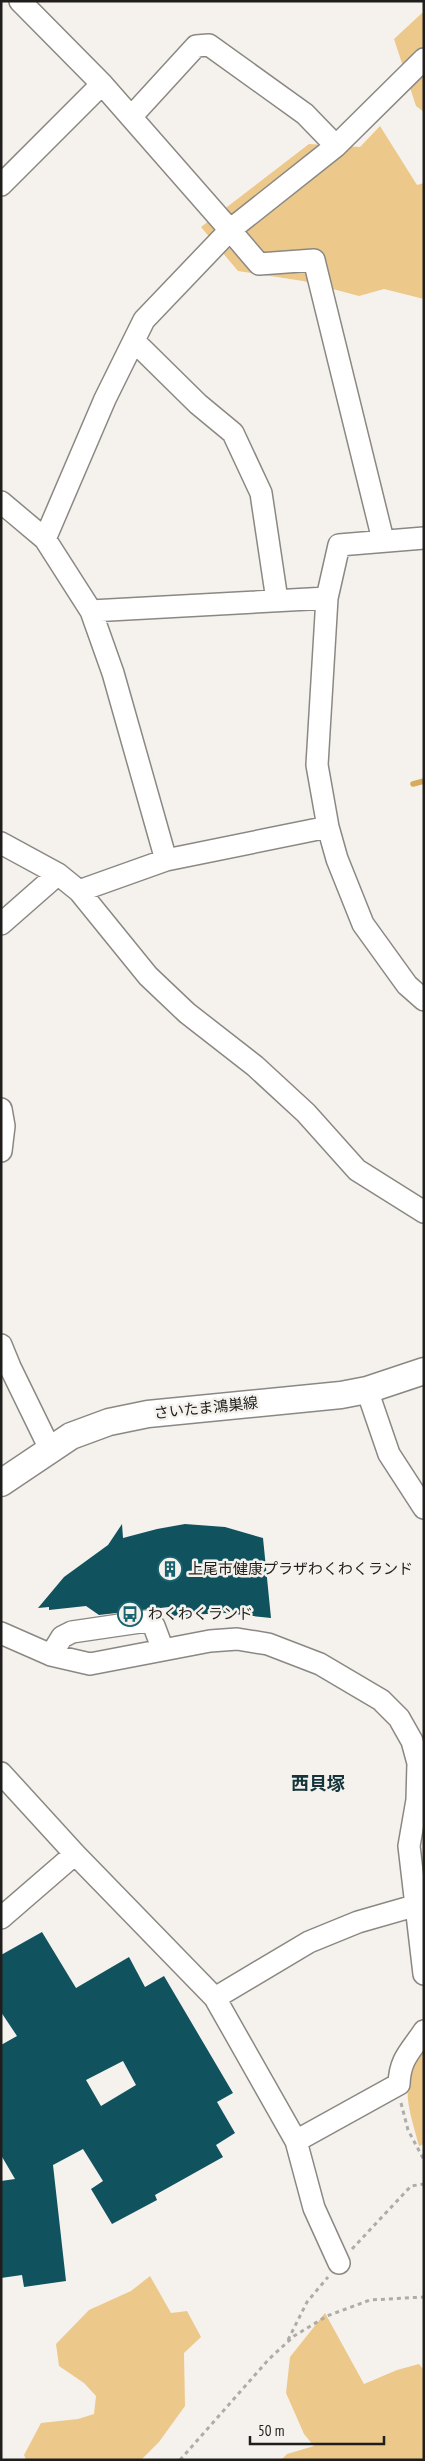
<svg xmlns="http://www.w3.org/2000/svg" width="425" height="2461" font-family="'PT Sans Narrow','Noto Sans JP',sans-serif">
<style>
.green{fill:#ecc88a}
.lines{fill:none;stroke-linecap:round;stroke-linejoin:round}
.stream{stroke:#d6ab5d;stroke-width:5.5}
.building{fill:#10535f;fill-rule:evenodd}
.minor-casing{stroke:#8b8883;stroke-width:24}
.major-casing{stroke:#8b8883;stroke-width:29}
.path{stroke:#aeaca8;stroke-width:3;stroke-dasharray:4 4;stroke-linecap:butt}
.minor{stroke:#fff;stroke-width:21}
.major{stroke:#fff;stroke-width:26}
.labels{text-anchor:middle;stroke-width:5;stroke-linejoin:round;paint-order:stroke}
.street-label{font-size:15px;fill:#1f1e1c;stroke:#f5f2ed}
.poi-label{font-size:15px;fill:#1f1e1c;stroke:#f5f2ed;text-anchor:start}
.quarter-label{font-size:18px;font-weight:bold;fill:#13343a;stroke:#f5f2ed}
</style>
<rect width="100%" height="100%" fill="#f5f2ed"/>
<!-- green -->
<path class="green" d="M422 13 424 14V112L416 106 394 39Z
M380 126 417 185 424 183V299L384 289 359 296 303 281 238 271 201 227 309 144 360 147Z
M424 2047V2144L419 2146C409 2108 397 2082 424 2047Z
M150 2276 171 2313 187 2311 201 2337 184 2353 185 2406 159 2442 141 2460H26L24 2455 41 2423 78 2419 94 2414 96 2396 84 2383 59 2366 56 2344 89 2310 131 2291Z
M325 2313 364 2384 397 2370 419 2364 424 2370V2460H281L287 2454 314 2446 304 2434 286 2393 290 2357Z"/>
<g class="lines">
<!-- stream -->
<path class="stream" d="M413 784 424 781"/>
</g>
<!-- building -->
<path class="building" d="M122 1524 123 1538 157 1529 185 1524 225 1527 263 1538 271 1618 225 1613 170 1616 169 1607 99 1615 86 1606 49 1610V1607L38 1608 64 1577 108 1545Z
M42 1932 76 1988 129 1957 145 1987 164 1976 233 2093 217 2102 235 2133 216 2145 223 2157 155 2195 157 2200 112 2224 91 2189 103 2181 83 2149 53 2165 66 2281 24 2287 22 2275 1 2278V2181L15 2179 1 2155V2045L17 2036 1 2012V1955ZM123 2061 136 2085 101 2106 86 2080Z"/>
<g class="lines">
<defs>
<path id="minor" d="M20 1 102 84 230 230 144 320 105 399 45 539
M131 117 196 46 209 45 305 114 336 146
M1 185 102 84
M134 341 198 404 233 433 261 493 277 600
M1 502 45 539 91 611 113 673 166 860
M424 538 339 545 327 598 317 765 328 827 337 859 363 924 407 985 424 1000
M383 540 314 260 259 264 230 230 336 146 424 59
M91 611 327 598
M1 843 58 874 79 891 148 976 187 1013 255 1066 306 1113 357 1170 424 1212
M79 891 166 860 328 827
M1 924 58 874
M1 1109 4 1126 1 1151
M1 1345 10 1367 50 1449
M367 1390 389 1454 424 1508
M1 1633 51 1655 90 1664 210 1641 237 1639 268 1644 320 1664 381 1700 399 1718 412 1741 418 1763 417 1800 409 1846 424 1974
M51 1655 62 1637 72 1632 147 1621 154 1626 163 1650
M1 1773 75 1854 215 1998 296 2141 314 2208 339 2263
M1 1918 75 1854
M215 1998 309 1942 358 1922 424 1903
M296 2141 399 2084C400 2058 411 2051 424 2031"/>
<path id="major" d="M1 1483 71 1436 109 1422 148 1414 341 1395 367 1390 424 1371"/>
</defs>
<!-- minor casing -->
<use href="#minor" class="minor-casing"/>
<!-- major casing -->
<use href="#major" class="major-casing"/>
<!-- path -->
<path class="path" d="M401 2103 408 2130 424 2160
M352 2249 411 2186 424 2184
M288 2340 307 2302 328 2277
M180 2460 269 2359 294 2336 327 2316 370 2300 424 2297"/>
<!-- minor -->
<use href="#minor" class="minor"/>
<!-- major -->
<use href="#major" class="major"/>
</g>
<!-- icons -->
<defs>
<symbol id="building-ring" viewBox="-11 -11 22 22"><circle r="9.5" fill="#f5f2ed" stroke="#196370" stroke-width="1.5"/><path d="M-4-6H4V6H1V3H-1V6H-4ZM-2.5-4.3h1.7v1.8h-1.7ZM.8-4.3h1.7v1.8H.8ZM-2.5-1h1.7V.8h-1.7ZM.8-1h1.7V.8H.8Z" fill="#196370"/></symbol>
<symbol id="bus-ring" viewBox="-11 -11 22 22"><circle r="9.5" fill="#f5f2ed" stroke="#196370" stroke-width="1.5"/><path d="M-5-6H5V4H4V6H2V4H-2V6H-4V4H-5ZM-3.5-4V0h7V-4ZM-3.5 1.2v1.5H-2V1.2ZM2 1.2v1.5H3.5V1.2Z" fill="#196370"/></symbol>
</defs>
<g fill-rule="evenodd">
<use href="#building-ring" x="156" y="1555" width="28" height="28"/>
<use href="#bus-ring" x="116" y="1600" width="28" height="28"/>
</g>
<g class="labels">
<!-- street labels -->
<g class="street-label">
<text transform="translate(206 1408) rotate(-6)" y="5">さいたま鴻巣線</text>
</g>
<!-- poi labels -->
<g class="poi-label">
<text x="188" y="1574">上尾市健康プラザわくわくランド</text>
<text x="148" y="1619">わくわくランド</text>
</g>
<!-- quarter labels -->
<g class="quarter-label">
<text x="318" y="1790">西貝塚</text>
</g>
</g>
<!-- border -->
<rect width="425" height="2461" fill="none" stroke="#1f1e1c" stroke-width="5"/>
<!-- scale -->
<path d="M250 2436v8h134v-8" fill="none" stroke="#1f1e1c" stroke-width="2.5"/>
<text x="258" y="2436" font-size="15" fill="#1f1e1c" stroke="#f5f2ed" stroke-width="4" paint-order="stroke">50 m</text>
</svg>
